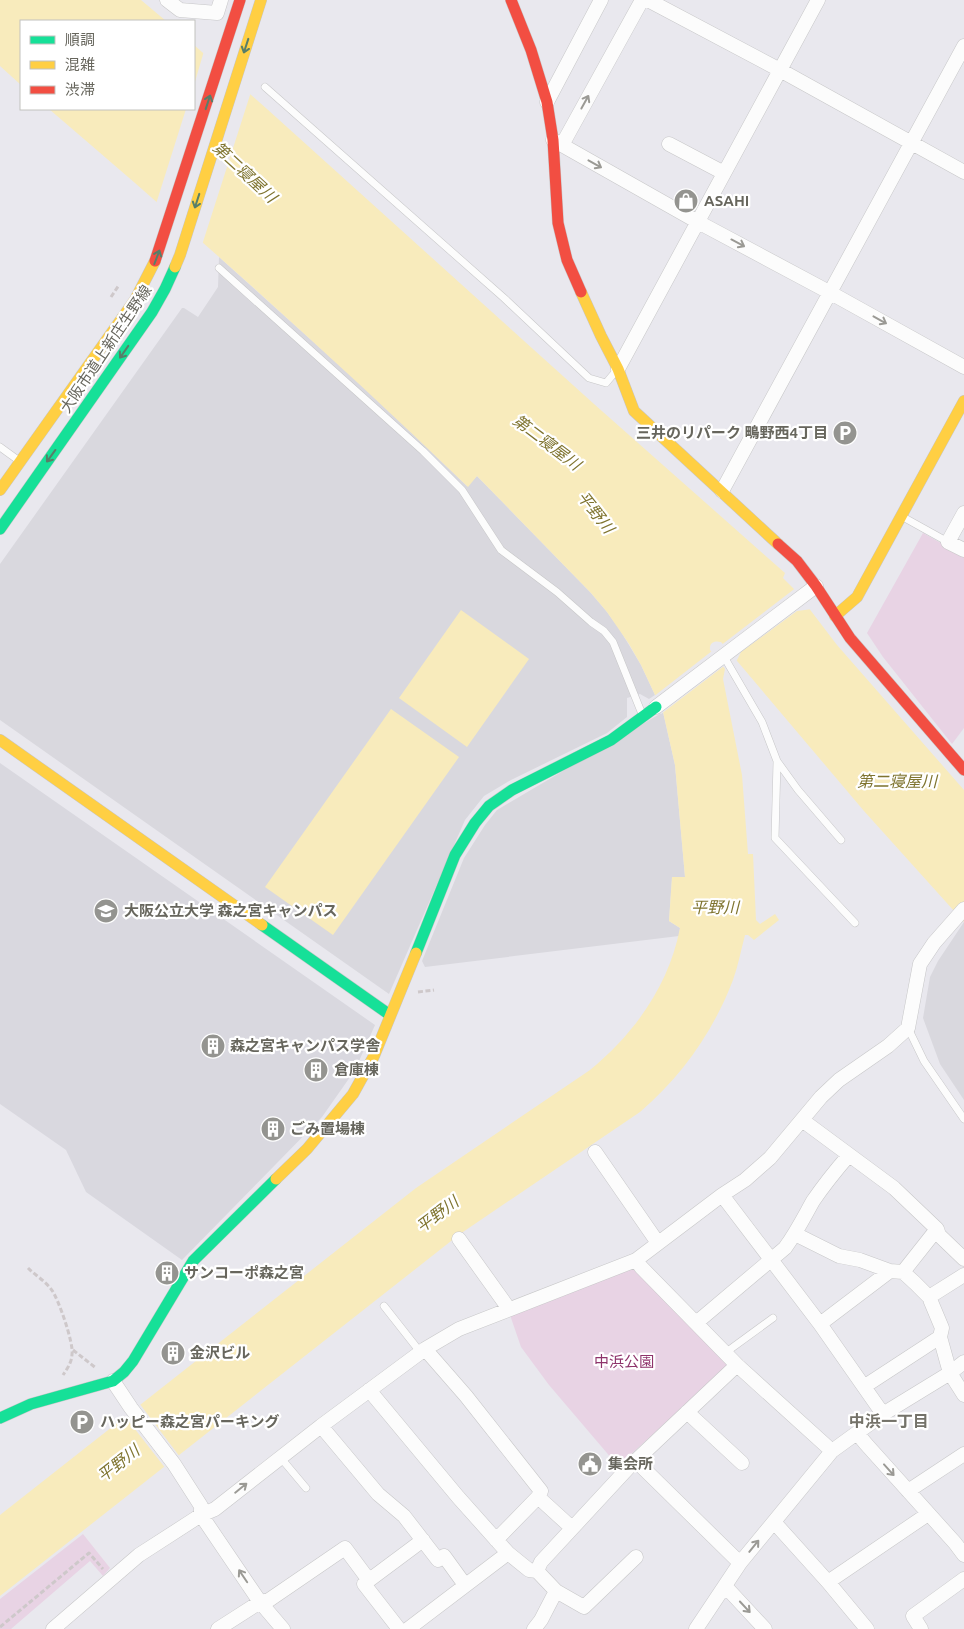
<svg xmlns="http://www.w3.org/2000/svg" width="964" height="1629" font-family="Ubuntu,'Noto Sans JP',sans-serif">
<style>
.industrial{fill:#d9d8de}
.education{fill:#d9d8df}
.green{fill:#e8d3e4}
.water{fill:#f8ebbc}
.pier{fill:#e9e8ee}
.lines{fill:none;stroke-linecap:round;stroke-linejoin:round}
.lane-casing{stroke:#c7c7c8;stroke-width:8}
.street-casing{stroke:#c7c7c8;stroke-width:15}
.fast-casing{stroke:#c7c6c7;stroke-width:12}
.slow-casing{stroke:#c7c6c7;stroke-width:12}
.jam-casing{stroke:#c7c6c7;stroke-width:12}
.path{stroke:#cec8ca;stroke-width:3;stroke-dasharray:5 2.5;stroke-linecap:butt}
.lane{stroke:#fcfcfc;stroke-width:7}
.street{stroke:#fcfcfc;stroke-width:14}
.fast{stroke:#16e098;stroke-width:11}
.slow{stroke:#ffcf43;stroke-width:11}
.jam{stroke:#f24e42;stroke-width:11}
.oneway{stroke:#577e69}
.oneway2{stroke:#9b9a95}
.labels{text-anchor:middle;stroke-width:4.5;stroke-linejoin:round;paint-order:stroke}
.poi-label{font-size:15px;font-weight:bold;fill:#67665d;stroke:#fff;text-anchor:start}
.street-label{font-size:15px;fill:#67665d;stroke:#fff}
.park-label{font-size:15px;fill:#8e346b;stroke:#fff}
.water-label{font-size:16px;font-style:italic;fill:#7f742f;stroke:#fff}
.neighbourhood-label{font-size:16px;font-weight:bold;fill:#747269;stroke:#fff}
</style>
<rect width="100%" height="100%" fill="#e9e8ee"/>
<!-- industrial -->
<path class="industrial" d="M219 257 378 400 467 486 477 476 591 593 607 612 620 630 641 665 655 695 649 699 640 694 627 698V717L607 733 511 780 484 796 465 820 389 994 0 720V564L182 308H184L198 317 218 287Z
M663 712 675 765 685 877 672 878 669 921 680 928 679 936 425 967 422 961 464 858 485 825 497 810Z
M964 922V1100L940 1064 923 1018 930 977 938 961Z"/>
<!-- education -->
<path class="education" d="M0 763 375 1025 355 1070 322 1117 182 1260 86 1192 66 1150 0 1104Z"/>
<!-- green -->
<path class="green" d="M923 533 964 556V728L952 744 883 657 867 633Z
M634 1268 694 1325 728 1366 618 1466 549 1385 521 1347 510 1315Z
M83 1534 110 1568 103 1576 90 1561 11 1629H0V1599Z"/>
<!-- water -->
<path class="water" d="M0 0H141L166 21H21V85L0 66Z
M194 45 267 109 594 404 785 573 783 578 795 590 837 645 964 790V922L864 811 721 642C714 640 709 643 710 650L725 669 723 679 742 775 748 854H753L756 920 760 924 775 914 779 920 754 940 748 935H745C741 950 738 966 733 980 713 1032 682 1076 640 1112L460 1234 0 1596V1515L416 1188 590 1070C635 1033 669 985 680 928L669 921 672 877H685L675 765 663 712 641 665 629 644 607 612 591 593 477 476 468 487C332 356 192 231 49 109H194Z
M461 610 529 659 467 747 399 698Z
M391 709 459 757 333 935 265 887Z"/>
<!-- pier -->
<path class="pier" d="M204 51 251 92 202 245 156 204 186 109H194V85Z
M796 587 812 609 797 611 741 652 736 662 734 660 733 661 720 646 793 590Z
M712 651 724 666 661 714 653 697Z
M139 1403 180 1457 166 1469 124 1415Z"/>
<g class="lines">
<defs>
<path id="lane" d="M265 87 504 298 589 378 606 383 616 371
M219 268 423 451 462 490 501 550 557 592 591 622 604 631 613 642 642 714
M0 447 18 460
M903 517 948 542
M723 655 762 722 777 761 798 790 841 840
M777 762 775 838 855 923
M908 1028 924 1061 964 1119
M384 1306 421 1353
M725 1353 773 1318
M280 1457 306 1488"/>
<path id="street" d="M167 0 180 10 217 13 221 0
M648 0 780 70 964 172
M547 102 601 0
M553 140 698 222 829 292 964 367
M669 144 724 173
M562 145 642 0
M618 369 818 0
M722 491 964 46
M964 513 948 542 964 550
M656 707 816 586
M802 1120 894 1188 937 1229 903 1272
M595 1152 658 1243
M722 1195 820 1324 883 1414
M937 1229 939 1235 964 1259
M795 1234 839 1256 860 1260 890 1271 903 1272 915 1283 929 1297 942 1328 940 1337 950 1373 964 1395
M459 1239 509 1309
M636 1260 641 1267 737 1365 832 1451
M929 1297 964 1275
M696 1323 785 1248C796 1233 804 1217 813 1201 824 1185 836 1170 849 1155
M820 1324 890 1271
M425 1349 466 1396 541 1491 538 1497 572 1528
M113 1381 131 1408 174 1464 201 1506V1515L260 1602 283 1629
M865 1386 940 1337
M369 1390 458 1497 508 1553 529 1570 537 1571 556 1591 584 1607 636 1557
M687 1412 742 1463
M321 1426 378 1494 404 1516 438 1560 444 1556 465 1585
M857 1433 866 1444 955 1543 964 1555
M636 1461 740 1563
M908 1491 964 1454
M774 1522 828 1582 867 1629
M496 1540 538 1497
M537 1571 541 1562 629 1467 737 1365
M828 1582 928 1514
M725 1586 765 1629
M53 1629 139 1555 201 1515 215 1509 321 1426 425 1349 459 1329 636 1260 722 1195 745 1180 770 1158 821 1097 839 1080 888 1046 908 1028 920 964 934 943 964 909
M218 1629 260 1602 269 1600 345 1548 368 1579
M399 1629 364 1584 423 1540
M408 1629 508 1553
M534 1629 541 1620 556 1591
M696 1629 740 1563 832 1451 883 1414 950 1373 964 1362
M921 1629 913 1616 964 1579"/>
<path id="fast" d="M0 529 152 312 165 289 175 267
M262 925 390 1015
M416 953 455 855 475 823 489 806 512 790 611 740 656 707
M0 1418 31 1404 113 1381 124 1372 133 1361 193 1261 276 1179"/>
<path id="slow" d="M175 267 180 255 261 0
M581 292 601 336 618 369 634 411 778 544
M0 490 135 300 155 261
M835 616 857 597 964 401
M0 740 262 925
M276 1179 307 1149 353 1094 374 1056 416 953"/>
<path id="jam" d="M511 0 531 50 547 102 553 140 558 223 567 260 581 292
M155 261 240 0
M778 544 797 561 816 586 850 638 964 770"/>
</defs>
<!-- lane casing -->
<use href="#lane" class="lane-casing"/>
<!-- street casing -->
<use href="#street" class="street-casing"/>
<!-- fast casing -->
<use href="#fast" class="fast-casing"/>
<!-- slow casing -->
<use href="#slow" class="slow-casing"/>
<!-- jam casing -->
<use href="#jam" class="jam-casing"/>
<!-- path -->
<path class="path" d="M111 297 119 285
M418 992 434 990
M28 1268C35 1275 45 1281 51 1289 58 1297 74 1344 72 1354 72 1362 67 1369 63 1375
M73 1350 96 1368
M0 1627 89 1553 103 1569"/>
<!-- lane -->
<use href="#lane" class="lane"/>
<!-- street -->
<use href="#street" class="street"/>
<!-- fast -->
<use href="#fast" class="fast"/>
<!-- slow -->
<use href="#slow" class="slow"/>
<!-- jam -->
<use href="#jam" class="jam"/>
</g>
<!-- one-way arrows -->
<defs><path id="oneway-shaft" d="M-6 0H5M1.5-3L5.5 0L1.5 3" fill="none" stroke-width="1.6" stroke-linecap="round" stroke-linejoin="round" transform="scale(1.25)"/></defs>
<g class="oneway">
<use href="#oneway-shaft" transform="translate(246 46) rotate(108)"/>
<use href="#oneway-shaft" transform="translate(208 102) rotate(-72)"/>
<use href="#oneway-shaft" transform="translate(197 201) rotate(108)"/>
<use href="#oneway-shaft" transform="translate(157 257) rotate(-69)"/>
<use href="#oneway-shaft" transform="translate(124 352) rotate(125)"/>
<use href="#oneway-shaft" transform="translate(51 456) rotate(126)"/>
</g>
<g class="oneway2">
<use href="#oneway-shaft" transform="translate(585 102) rotate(-61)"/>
<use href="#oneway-shaft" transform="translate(595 164) rotate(29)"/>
<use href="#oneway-shaft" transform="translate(738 243) rotate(28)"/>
<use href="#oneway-shaft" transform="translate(880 320) rotate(29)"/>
<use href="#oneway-shaft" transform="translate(889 1470) rotate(48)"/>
<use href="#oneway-shaft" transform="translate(241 1488) rotate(-39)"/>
<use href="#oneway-shaft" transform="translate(754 1546) rotate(-51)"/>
<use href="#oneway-shaft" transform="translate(243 1576) rotate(-124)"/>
<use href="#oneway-shaft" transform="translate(745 1607) rotate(47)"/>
</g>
<!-- icons -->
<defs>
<symbol id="shop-disc" viewBox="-11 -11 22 22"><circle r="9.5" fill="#949490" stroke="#fff"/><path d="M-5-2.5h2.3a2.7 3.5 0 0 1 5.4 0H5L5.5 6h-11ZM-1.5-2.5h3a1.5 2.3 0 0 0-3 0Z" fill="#fff"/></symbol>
<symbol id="parking-disc" viewBox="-11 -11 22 22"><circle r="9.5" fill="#949490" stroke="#fff"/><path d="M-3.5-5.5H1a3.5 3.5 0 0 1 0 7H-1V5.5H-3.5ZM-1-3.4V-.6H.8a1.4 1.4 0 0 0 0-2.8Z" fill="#fff"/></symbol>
<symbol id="university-disc" viewBox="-11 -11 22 22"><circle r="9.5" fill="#949490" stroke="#fff"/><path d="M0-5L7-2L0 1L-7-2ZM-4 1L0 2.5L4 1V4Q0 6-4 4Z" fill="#fff"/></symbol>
<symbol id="building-disc" viewBox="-11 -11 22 22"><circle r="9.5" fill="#949490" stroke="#fff"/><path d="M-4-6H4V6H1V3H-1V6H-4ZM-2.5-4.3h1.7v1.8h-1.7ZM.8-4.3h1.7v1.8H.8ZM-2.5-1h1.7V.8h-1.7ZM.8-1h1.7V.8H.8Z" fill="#fff"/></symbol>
<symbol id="civic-disc" viewBox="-11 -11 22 22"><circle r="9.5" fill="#949490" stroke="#fff"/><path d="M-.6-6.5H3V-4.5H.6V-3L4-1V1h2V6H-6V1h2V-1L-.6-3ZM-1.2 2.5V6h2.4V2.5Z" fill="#fff"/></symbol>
</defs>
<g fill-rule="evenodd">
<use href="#shop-disc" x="672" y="187" width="28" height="28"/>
<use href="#parking-disc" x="831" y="419" width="28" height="28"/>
<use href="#university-disc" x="92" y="897" width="28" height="28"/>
<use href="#building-disc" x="199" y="1032" width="28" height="28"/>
<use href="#building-disc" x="302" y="1056" width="28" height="28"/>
<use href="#building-disc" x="259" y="1115" width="28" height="28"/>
<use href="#building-disc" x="153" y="1259" width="28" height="28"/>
<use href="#building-disc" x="159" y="1339" width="28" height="28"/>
<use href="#parking-disc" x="68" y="1408" width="28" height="28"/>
<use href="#civic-disc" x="576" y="1450" width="28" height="28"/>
</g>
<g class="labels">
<!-- poi labels -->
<g class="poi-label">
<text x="704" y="206">ASAHI</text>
<text x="828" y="438" text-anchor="end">三井のリパーク 鴫野西4丁目</text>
<text x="124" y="916">大阪公立大学 森之宮キャンパス</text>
<text x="230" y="1051">森之宮キャンパス学舎</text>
<text x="334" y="1075">倉庫棟</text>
<text x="290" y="1134">ごみ置場棟</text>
<text x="184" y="1278">サンコーポ森之宮</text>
<text x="190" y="1358">金沢ビル</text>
<text x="100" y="1427">ハッピー森之宮パーキング</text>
<text x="608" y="1469">集会所</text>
</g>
<!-- street labels -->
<g class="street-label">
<text transform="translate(106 349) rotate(-56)" y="5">大阪市道上新庄生野線</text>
</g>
<!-- park labels -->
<g class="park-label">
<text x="624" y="1367">中浜公園</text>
</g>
<!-- water labels -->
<g class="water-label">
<text transform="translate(245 172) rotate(43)" y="6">第二寝屋川</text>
<text transform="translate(547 442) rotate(37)" y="6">第二寝屋川</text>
<text transform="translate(596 512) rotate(52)" y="6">平野川</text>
<text x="897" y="787">第二寝屋川</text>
<text x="715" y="913">平野川</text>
<text transform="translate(437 1214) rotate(-37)" y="6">平野川</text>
<text transform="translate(118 1463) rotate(-38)" y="6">平野川</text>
</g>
<!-- neighbourhood labels -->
<g class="neighbourhood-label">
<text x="889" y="1427">中浜一丁目</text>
</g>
</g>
<!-- legend -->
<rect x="20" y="20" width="175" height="90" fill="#ffffff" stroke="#c2c2be"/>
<rect x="30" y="36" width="25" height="8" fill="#16e098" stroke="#c2c2be"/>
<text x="65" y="45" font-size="15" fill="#67665d">順調</text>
<rect x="30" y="61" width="25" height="8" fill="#ffcf43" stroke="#c2c2be"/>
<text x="65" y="70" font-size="15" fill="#67665d">混雑</text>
<rect x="30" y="86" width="25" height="8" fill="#f24e42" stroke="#c2c2be"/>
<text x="65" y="95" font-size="15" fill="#67665d">渋滞</text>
</svg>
